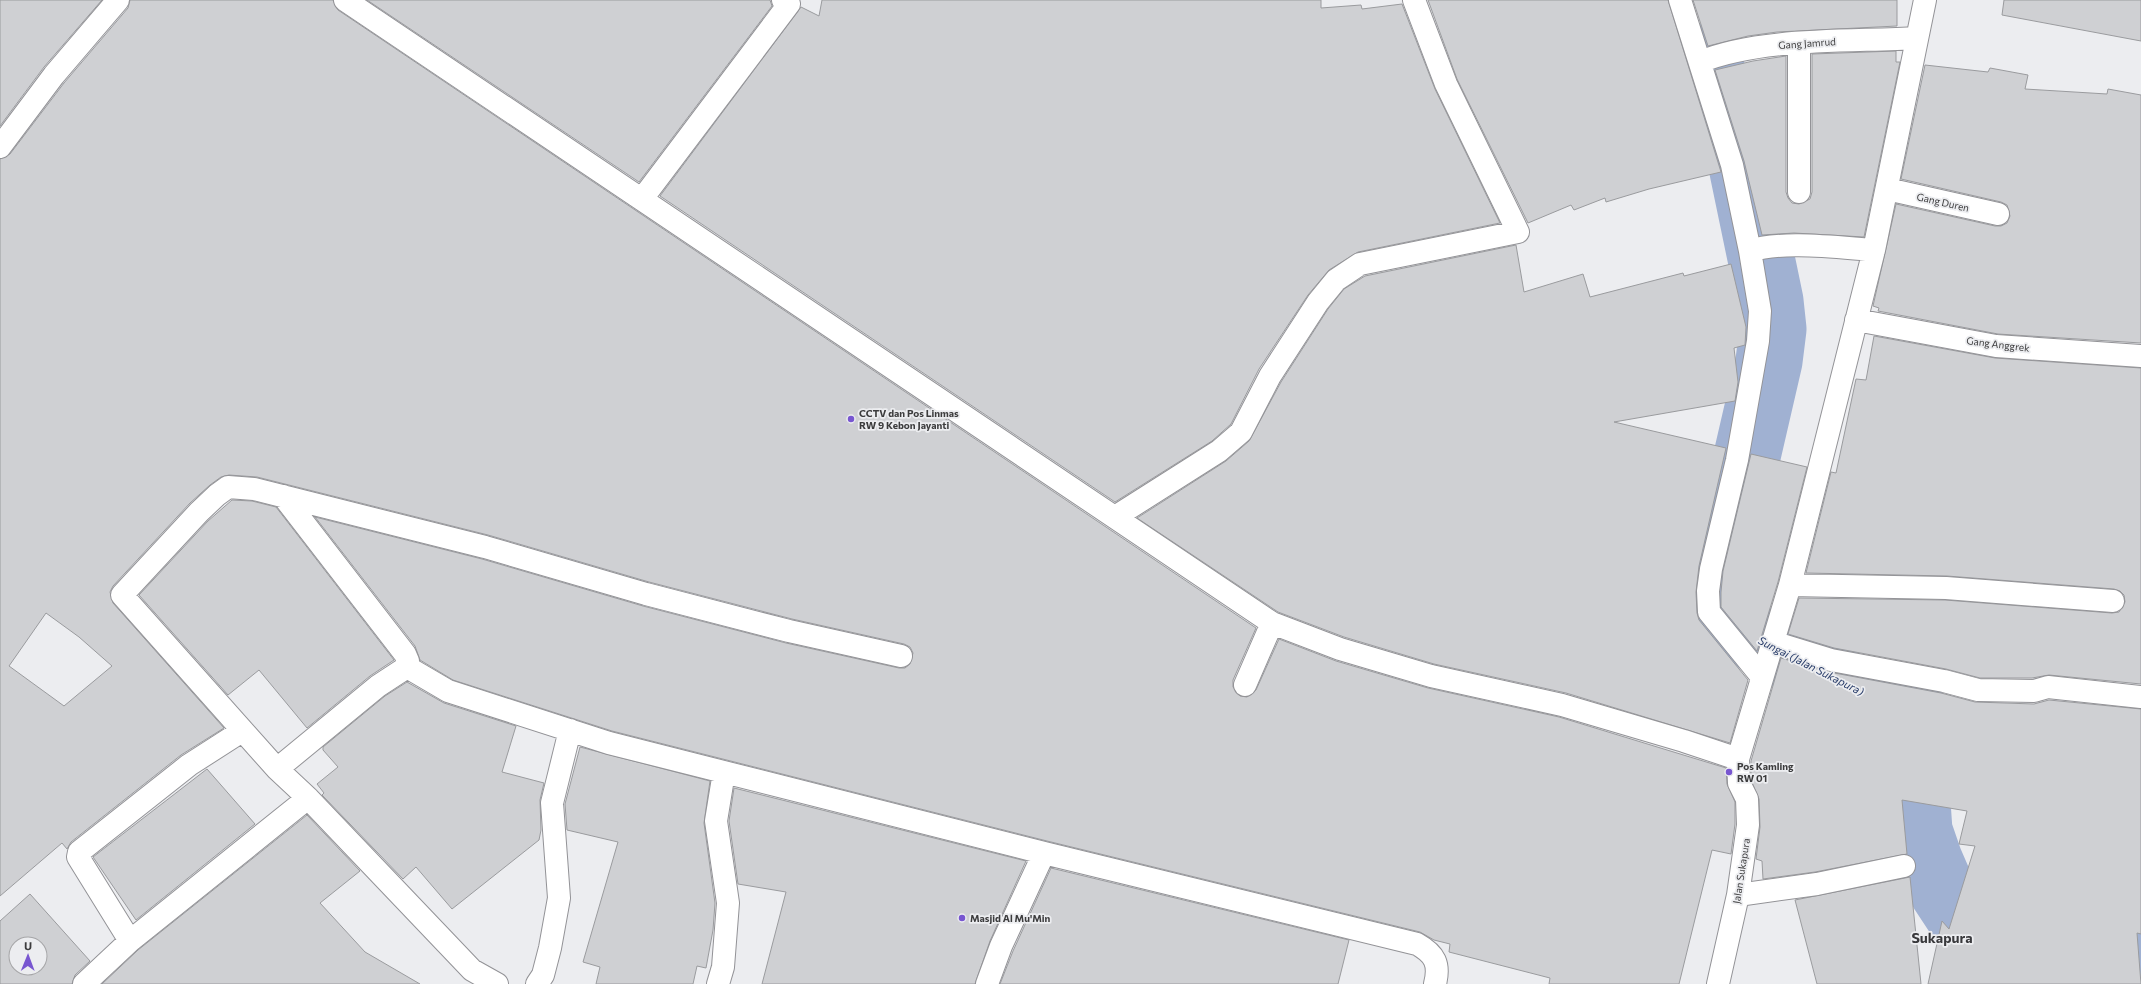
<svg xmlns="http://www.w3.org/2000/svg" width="2141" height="984" font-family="Commissioner,sans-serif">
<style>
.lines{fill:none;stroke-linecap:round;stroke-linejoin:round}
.river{stroke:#a0b1d2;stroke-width:67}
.building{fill:#cfd0d3;stroke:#9a9b9e;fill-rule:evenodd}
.minor-casing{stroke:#939397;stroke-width:24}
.minor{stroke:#fff;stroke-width:22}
.poi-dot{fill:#7856d0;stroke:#ecedf0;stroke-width:1.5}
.labels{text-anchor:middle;stroke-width:3.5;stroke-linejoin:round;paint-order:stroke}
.street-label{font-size:10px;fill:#3c3c3d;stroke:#ecedf0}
.poi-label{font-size:10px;font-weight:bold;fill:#3c3c3d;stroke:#ecedf0;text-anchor:start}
.water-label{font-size:11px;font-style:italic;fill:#273b68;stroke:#ecedf0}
.district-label{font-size:14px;font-weight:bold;fill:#39393c;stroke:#ecedf0}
</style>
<rect width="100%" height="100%" fill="#ecedf0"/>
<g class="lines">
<!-- river -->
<path class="river" d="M1707 57 1738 147 1770 301 1773 329 1769 361 1726 547 1721 582 1727 609 1746 632 1766 646 1926 722 1934 731 1937 744 1917 802 1919 831 1929 860 1942 890 1965 925 2004 934 2062 936 2106 940 2141 946"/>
</g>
<!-- building -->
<path class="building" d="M0 0H102L44 67 0 126Z
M130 0H333L338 10 1256 628 1233 680V687L1240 696 1247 697 1256 690 1279 639 1336 661 1428 688 1559 717 1726 768 1727 784 1735 802V824L1731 854 1712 850 1679 984H1549L1550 978 1449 952 1450 944 1434 940 1420 932 1047 841 612 731 453 680 420 660 415 646 315 517 482 559 643 606 786 643 899 668H905L910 664 913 653 910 647 904 644 792 619 649 582 488 535 257 477 229 475 221 477 210 485 190 503 113 586 110 592 113 603 224 728 181 755 71 842 67 849 62 843 0 896V159L10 154 64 83 128 8ZM46 613 79 637 112 666 64 706 9 666Z
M367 0H770L772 6 639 182Z
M822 0H1321V8L1361 5 1362 9 1402 4 1435 89 1500 223 1358 252 1329 270 1308 295 1259 369 1231 424 1212 441 1115 502 660 196 801 7 819 16Z
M1428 0H1668L1721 172 1649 189 1606 202 1605 198 1574 210 1571 205 1528 223 1457 79Z
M1693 0H1897V26L1777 32 1748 36 1708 46Z
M2004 0H2141V41L2002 15Z
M1896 51V62H1900L1864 237 1794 233 1762 235 1744 161 1715 70 1753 61 1786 56V192L1788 198 1792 203 1799 204 1810 199 1812 192V54Z
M1925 65 1988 72 1990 68 2028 75 2025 89 2107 94 2108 89 2141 95V343L1998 334 1878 311 1879 308 1873 306 1896 204 1995 226H2001L2007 223 2010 216 2007 205 2001 202 1901 179Z
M1516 245 1524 292 1583 274 1590 297 1683 273 1684 276 1731 264 1746 327 1745 345 1734 348 1738 382 1735 401 1614 422 1726 448 1699 566 1696 592 1697 613 1699 620 1748 680 1730 743 1566 693 1434 664 1344 637 1278 612 1137 518 1226 461 1249 441 1281 382 1328 309 1344 289 1365 276Z
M1874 336 1995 358 2141 368V684L2049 675 2032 678H1980L1946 669 1834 648 1788 634 1799 598 1945 600 2112 613 2119 612 2125 602 2124 595 2120 591 2114 589 1947 576 1806 573 1831 472 1836 473 1856 379 1866 380Z
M1751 454 1807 467 1778 582 1757 651 1721 607V592L1723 571Z
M232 500 252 501 276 507 394 660 370 676 307 728 259 670 228 695 139 595 208 521Z
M1781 658 1829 672 1941 693 1975 702 2034 704 2049 700 2141 709V934L2137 933 2141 984H1928L1942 921 1949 929 1975 846 1959 844 1967 811 1902 800 1907 854 1815 872 1763 879 1762 861 1756 859 1760 827 1759 799 1751 780V761Z
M407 682 444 703 516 726 502 772 544 783 540 800 541 830 539 840 452 909 416 867 403 879 322 795 324 793 317 784 338 767 323 750V747L385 696Z
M580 747 710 781 704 823 715 903 713 930 706 968 697 966 693 984H596L600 967 583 962 618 842 567 830 565 804Z
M207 769 255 824 136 920 93 857Z
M734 788 1026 861 990 941 975 984H762L786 892 738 884 729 821Z
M307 815 360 871 320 903 365 952 420 984H102L138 950Z
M1051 868 1349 940 1338 984H1000L1013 951Z
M1910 877 1921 984H1817L1795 900Z
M30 894 90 961 75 975 72 984H0V921ZM16 944H40V968H16Z"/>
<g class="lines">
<defs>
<path id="minor" d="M345 0 1272 623 1340 649 1431 676 1562 705 1684 741 1738 759
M1680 0 1732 165 1750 251 1760 311 1758 341 1737 460 1711 569 1708 591 1709 612 1762 677
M1700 62C1761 37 1851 42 1917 38
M0 147 54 75 118 0
M1887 189 1998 214
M1799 192V44
M642 199 789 4 783 0
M1750 251C1780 240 1842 248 1874 250
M1856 320 1996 346 2141 356
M1115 517 1219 451 1241 432 1270 376 1318 302 1336 280 1360 264 1518 232 1446 84 1414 0
M1790 585 1946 588 2113 601
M1772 642 1831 660 1944 681 1978 690 2034 691 2048 687 2141 697
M407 667 448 691 609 743 1044 853
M1245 685 1272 623
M277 769 378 686 407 667 408 661 405 654 283 496
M1738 895 1817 884 1904 866
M130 941 78 857 79 852 189 765 242 731
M84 984 130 941 308 798
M497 984 472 970 308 798 277 769 122 595 199 512 217 495 228 487 254 489 485 547 646 594 789 631 901 656
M537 984 543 975 550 948 559 898 552 803 570 730
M718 984 723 967 728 903 716 821 724 772
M987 984 1001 946 1044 853 1417 944C1435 954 1440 964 1435 984
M1718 984 1738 895 1748 825 1747 799 1739 783 1738 759 1790 585 1874 250 1925 0"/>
</defs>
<!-- minor casing -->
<use href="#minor" class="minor-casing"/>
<!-- minor -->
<use href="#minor" class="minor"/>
</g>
<!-- markers -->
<g class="poi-dot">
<circle cx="851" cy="419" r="4"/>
<circle cx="1729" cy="772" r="4"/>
<circle cx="962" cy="918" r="4"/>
</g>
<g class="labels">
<!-- street labels -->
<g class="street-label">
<text transform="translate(1807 43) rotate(-4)" y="4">Gang Jamrud</text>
<text transform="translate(1943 202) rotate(13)" y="4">Gang Duren</text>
<text transform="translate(1998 344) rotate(7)" y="4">Gang Anggrek</text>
<text transform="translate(1741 871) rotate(-81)" y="4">Jalan Sukapura</text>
</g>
<!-- poi labels -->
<g class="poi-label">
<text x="859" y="417">CCTV dan Pos Linmas<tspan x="859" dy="12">RW 9 Kebon Jayanti</tspan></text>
<text x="1737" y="770">Pos Kamling<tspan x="1737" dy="12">RW 01</tspan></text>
<text x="970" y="922">Masjid Al Mu'Min</text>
</g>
<!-- water labels -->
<g class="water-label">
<text transform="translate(1811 666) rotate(27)" y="4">Sungai (Jalan Sukapura)</text>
</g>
<!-- district labels -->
<g class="district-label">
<text x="1942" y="943">Sukapura</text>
</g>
</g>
<!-- north arrow -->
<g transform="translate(28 956) rotate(1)"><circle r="19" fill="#ecedf0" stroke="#a6a6a8"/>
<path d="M0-3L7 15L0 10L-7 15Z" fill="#7856d0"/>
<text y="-6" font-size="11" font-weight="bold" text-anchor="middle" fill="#3c3c3d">U</text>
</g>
</svg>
